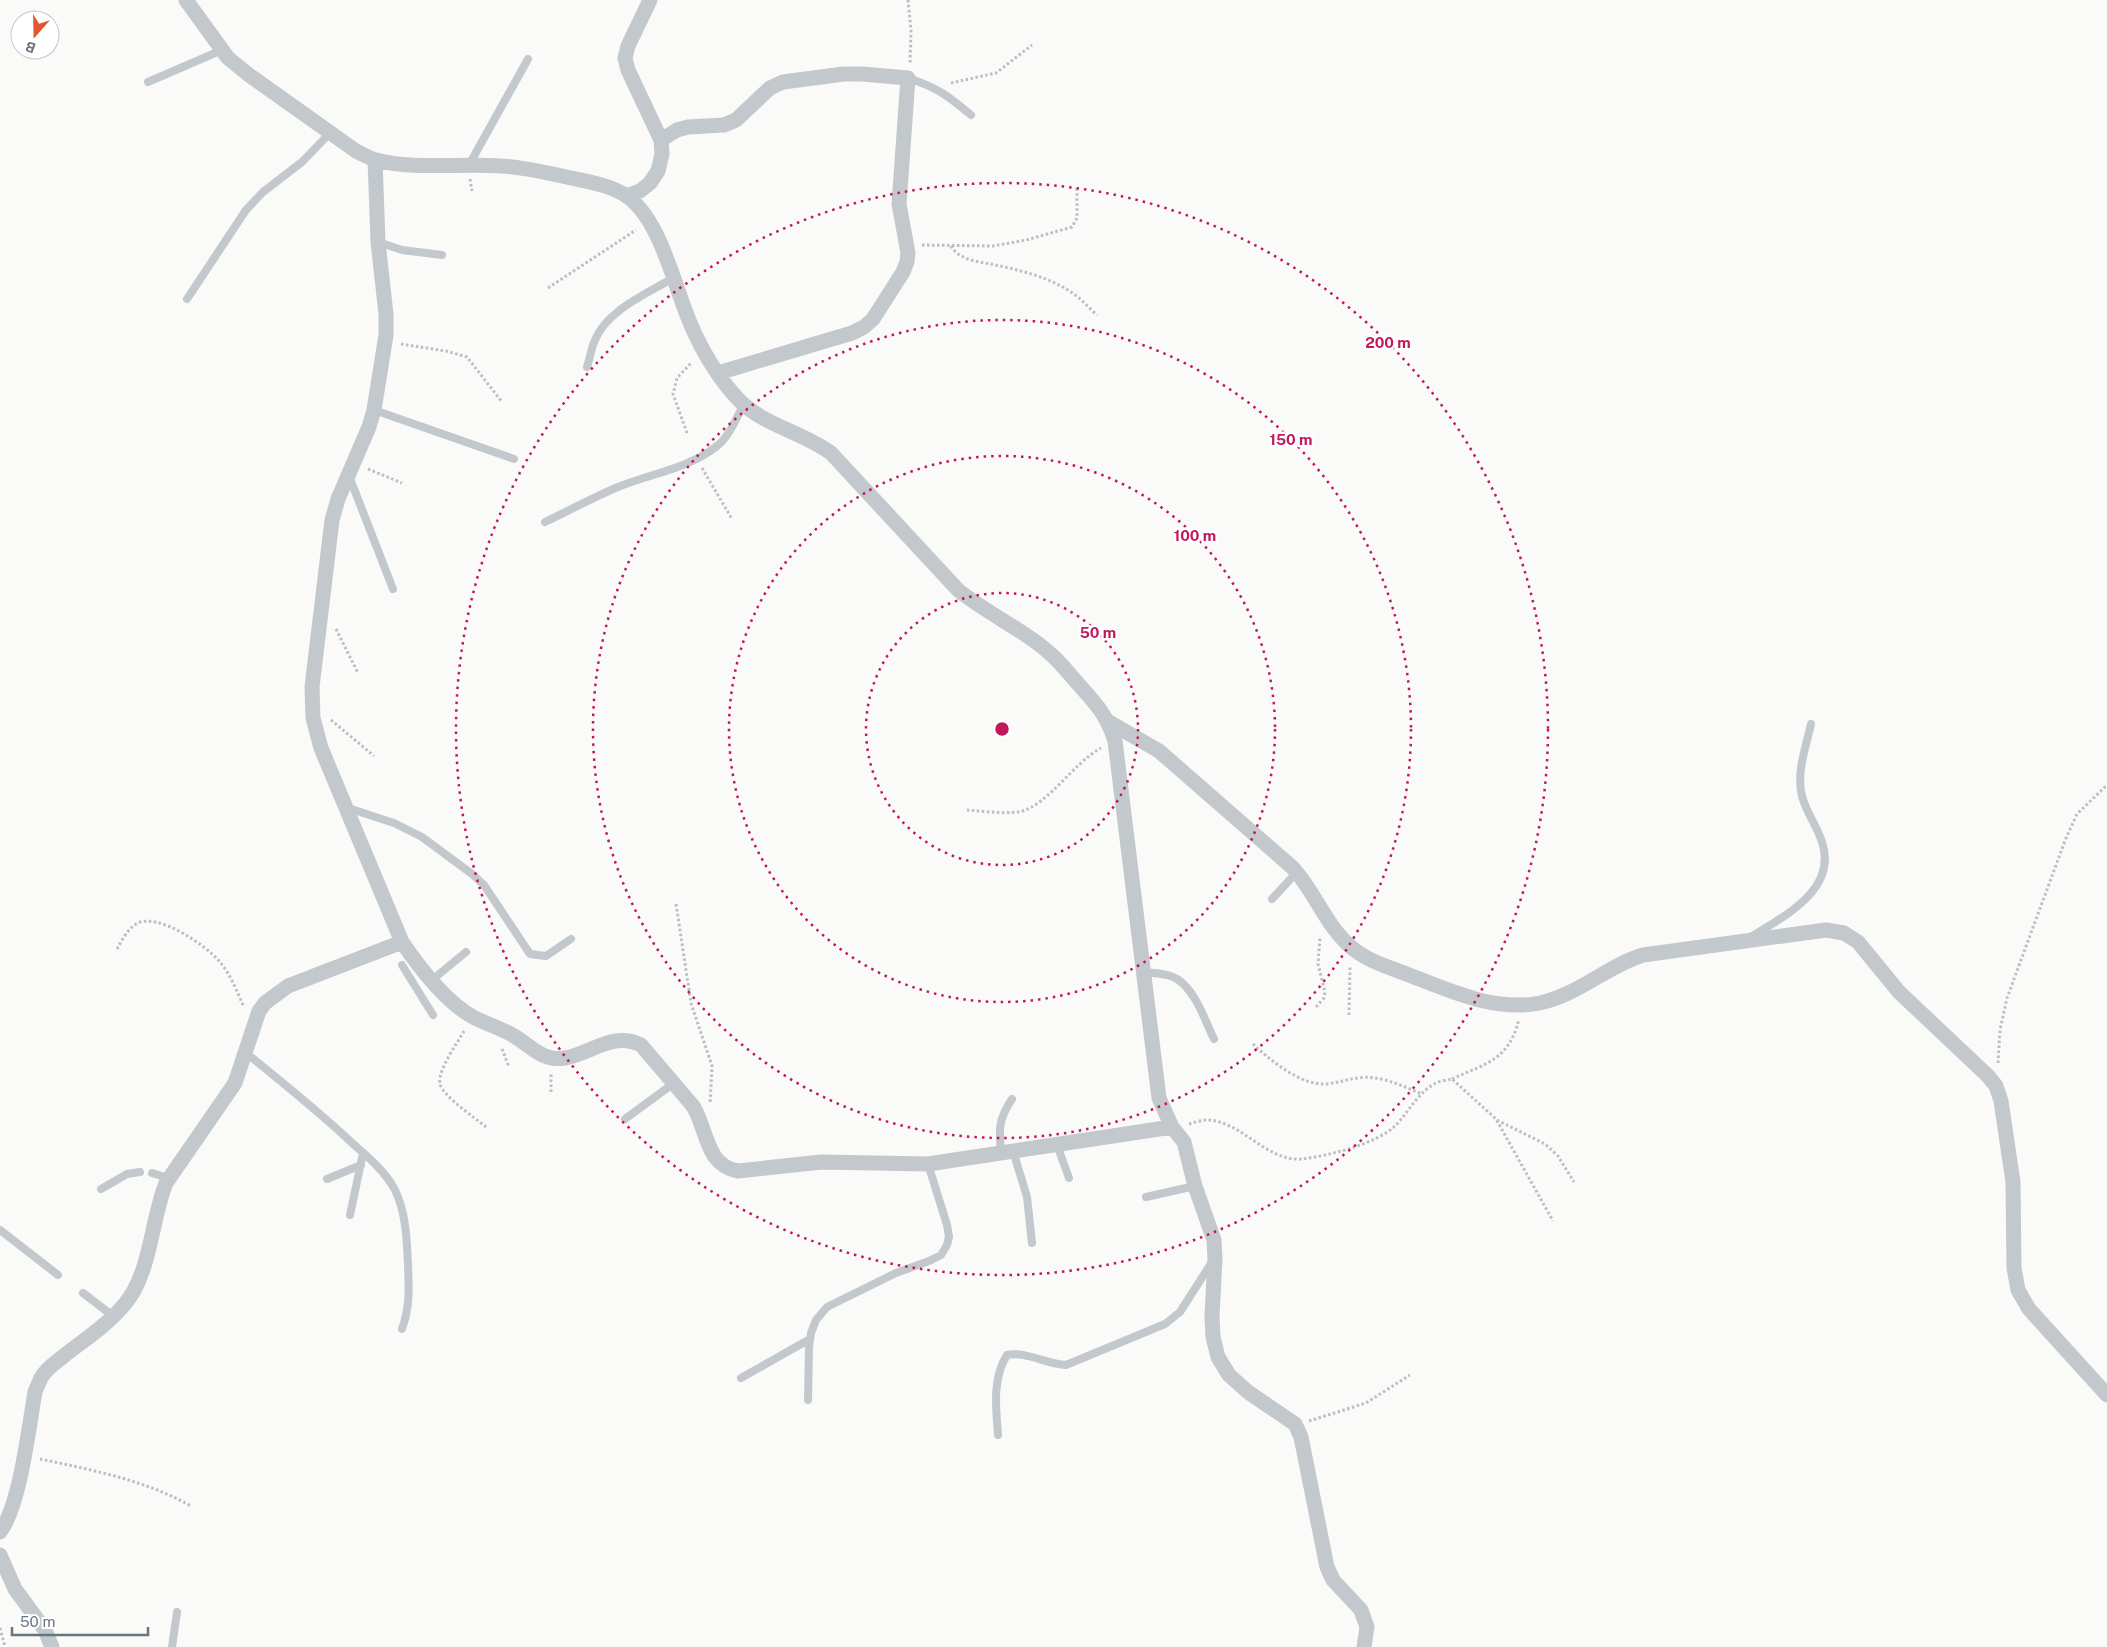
<svg xmlns="http://www.w3.org/2000/svg" width="2107" height="1647" font-family="'Public Sans',sans-serif">
<style>
.lines{fill:none;stroke-linecap:round;stroke-linejoin:round}
.path{stroke:#bbbfc2;stroke-width:3;stroke-dasharray:2.5 2.5;stroke-linecap:butt}
.lane{stroke:#c3c8cc;stroke-width:8}
.street{stroke:#c3c8cc;stroke-width:15}
.ring{fill:none;stroke:#c2185b;stroke-width:2.5;stroke-dasharray:2.5 5}
.centre{fill:#c2185b;stroke:#fff;stroke-width:2.5}
.ring-label{font-size:15px;text-anchor:middle;font-weight:bold;fill:#c2185b;stroke:#fff;stroke-width:5;stroke-linejoin:round;paint-order:stroke}
</style>
<rect width="100%" height="100%" fill="#fafaf8"/>
<g class="lines">
<!-- path -->
<path class="path" d="M908 0 911 30 910 64
M951 83 996 73 1032 45
M470 179 472 191
M922 245 993 246 1026 240 1072 227 1077 218V187
M951 246C958 259 977 262 991 264 1019 270 1050 277 1074 294 1082 300 1089 308 1097 315
M548 288 636 230
M401 344 446 351 467 357 502 402
M687 433 673 394 677 378 692 362
M702 468 732 519
M368 469 402 483
M336 629 358 673
M331 720 374 756
M967 810C983 811 1001 814 1018 812 1046 808 1074 762 1101 748
M676 904 691 1003 712 1066 710 1104
M117 949C122 940 127 930 136 924 157 911 207 946 220 962 231 975 237 992 244 1007
M1316 1007 1324 998 1325 992 1318 964 1320 937
M1349 1015 1350 966
M464 1031C458 1042 437 1071 440 1084 443 1096 475 1118 486 1127
M1253 1044C1270 1060 1300 1085 1325 1084 1342 1083 1356 1075 1375 1078 1391 1080 1407 1088 1422 1094
M502 1049 509 1067
M1998 1063 2000 1030 2007 998 2066 838 2077 814 2107 785
M1452 1079C1487 1063 1509 1060 1519 1019
M551 1092V1073
M1497 1120 1545 1144 1558 1156 1574 1182
M1189 1124C1195 1122 1202 1120 1208 1120 1241 1121 1267 1162 1302 1159 1328 1156 1376 1144 1395 1126 1408 1113 1417 1094 1434 1084 1439 1081 1447 1080 1452 1079L1496 1119 1553 1221
M1309 1421 1366 1403 1410 1375
M40 1459C92 1470 145 1480 191 1506
M0 1628 5 1647"/>
<!-- lane -->
<path class="lane" d="M908 78C938 88 947 95 971 115
M148 82 222 50
M469 165 528 59
M378 242 402 250 442 255
M187 299 246 210 263 192 302 162 330 133
M587 367C590 358 591 349 595 340 607 310 647 294 673 278
M374 410 514 459
M349 476 393 589
M545 522C570 510 594 497 618 487 652 473 688 469 717 446 730 436 736 418 744 404
M345 807 394 823 422 837 472 874 484 885 530 954 546 956 571 939
M1272 899 1297 872
M1751 937C1784 916 1838 890 1822 842 1817 826 1806 812 1802 796 1796 773 1806 747 1811 724
M402 965 433 1015
M1143 972C1154 973 1168 973 1177 979 1196 991 1205 1021 1214 1039
M432 980 466 952
M246 1053C282 1082 318 1111 351 1142 367 1156 385 1171 395 1190 406 1212 407 1241 408 1265 409 1288 410 1307 402 1329
M625 1119 674 1083
M1057 1145 1069 1178
M1013 1151 1027 1197 1032 1243
M1001 1153C999 1129 998 1120 1012 1099
M152 1173 168 1178
M327 1179 361 1165
M101 1189 127 1174 140 1172
M1146 1197 1195 1186
M350 1215 363 1153
M0 1230 58 1275
M83 1293 113 1316
M741 1378 810 1339
M808 1400 809 1347 811 1333 816 1320 827 1307 896 1273 929 1261 941 1255 947 1245 949 1237 947 1225 928 1164
M998 1435C996 1409 992 1378 1007 1355 1026 1351 1046 1364 1066 1365L1165 1324 1180 1312 1212 1262
M172 1647 177 1612"/>
<!-- street -->
<path class="street" d="M186 0 228 58 249 75 356 151C362 154 369 158 376 160 412 170 463 163 501 166 525 167 548 173 571 178 590 182 609 185 625 195 661 218 674 287 691 325 702 351 720 381 740 401 762 424 804 433 831 453L958 590C989 615 1027 631 1055 658 1064 667 1072 677 1081 687 1098 706 1107 716 1115 741L1159 1098 1172 1127 1184 1142 1195 1186 1214 1240 1215 1259 1212 1316 1213 1337 1218 1357 1229 1375 1248 1392 1295 1424 1301 1437 1327 1567 1333 1580 1361 1610 1367 1627 1364 1647
M661 140 677 130 688 127 724 125 736 120 770 88 783 82 844 74H862L908 78 899 204 908 253 907 262 903 272 873 319 864 327 852 333 718 373
M375 160 378 242 386 314V335L374 410 369 427 338 499 332 520 312 687 313 718 321 748 402 942C419 967 446 1002 473 1017 486 1024 501 1028 514 1036 531 1046 543 1062 565 1058 592 1053 613 1031 641 1045L693 1106C708 1130 705 1165 738 1171L821 1162 928 1164 1172 1127
M626 196 640 191 650 183 658 171 662 154 661 140 628 70 625 58 628 46 650 0
M1109 722 1159 751 1293 868C1315 892 1326 926 1351 947 1367 961 1389 967 1409 975 1451 991 1494 1012 1540 1003 1578 995 1607 966 1643 955L1826 930 1844 933 1858 942 1899 992 1988 1076 1996 1086 2001 1101 2013 1182 2014 1268 2018 1290 2029 1309 2107 1395
M0 1532C20 1506 29 1426 35 1392 37 1387 39 1382 41 1378 46 1368 58 1361 66 1354 86 1339 108 1324 124 1305 151 1274 151 1220 166 1183L235 1083 259 1011 265 1003 288 986 402 942
M0 1555 15 1589 45 1630 52 1647"/>
</g>
<!-- distance rings -->
<g class="ring">
<circle cx="1002" cy="729" r="136"/>
<circle cx="1002" cy="729" r="273"/>
<circle cx="1002" cy="729" r="409"/>
<circle cx="1002" cy="729" r="546"/>
</g>
<circle cx="1002" cy="729" r="8" class="centre"/>
<g class="ring-label">
<text x="1388" y="348">200 m</text>
<text x="1291" y="445">150 m</text>
<text x="1195" y="541">100 m</text>
<text x="1098" y="638">50 m</text>
</g>
<!-- north arrow -->
<g transform="translate(35 35) rotate(200)"><circle r="24" fill="#ffffff" stroke="#c1c8cd"/>
<path d="M0-4L9 19L0 12L-9 19Z" fill="#e4572e"/>
<text y="-8" font-size="14" font-weight="bold" text-anchor="middle" fill="#657683">B</text>
</g>
<!-- scale -->
<path d="M12 1627v8h136v-8" fill="none" stroke="#657683" stroke-width="2.5"/>
<text x="20" y="1627" font-size="15" fill="#657683" stroke="#ffffff" stroke-width="4" paint-order="stroke">50 m</text>
</svg>
